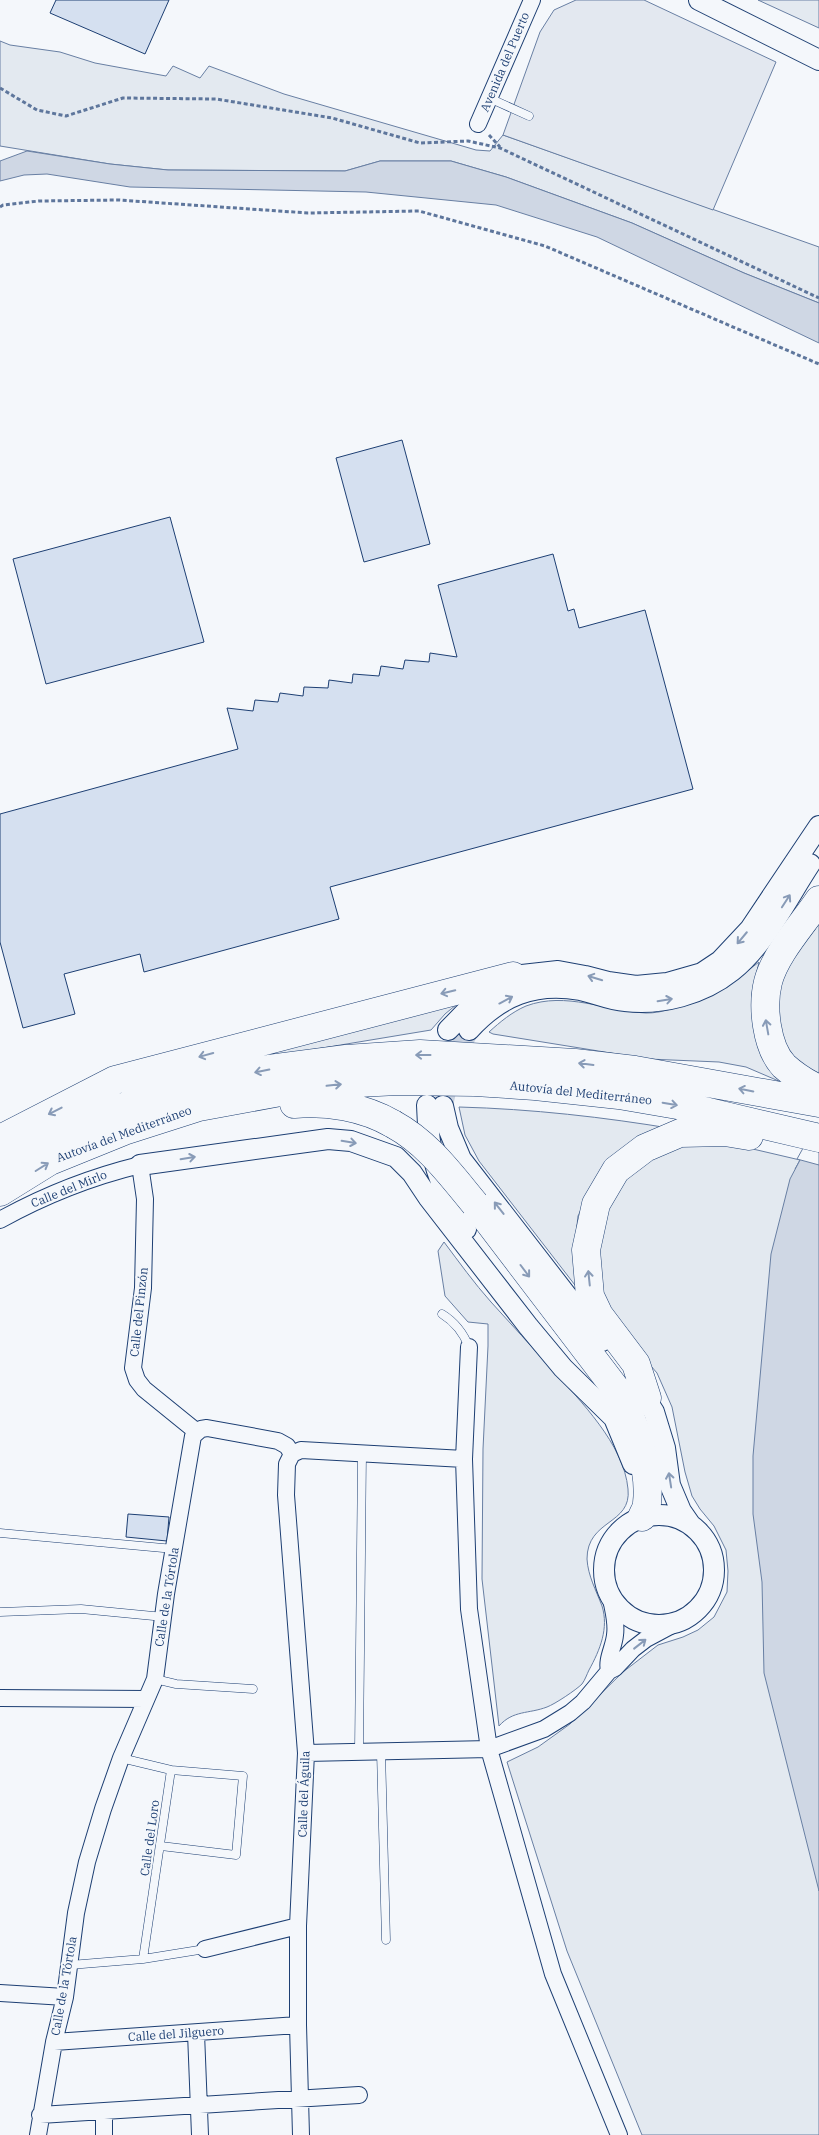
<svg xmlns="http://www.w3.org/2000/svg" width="819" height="2135" font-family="'IBM Plex Serif',serif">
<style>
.green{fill:#e3e9f0;stroke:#687fa3}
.parking{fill:#e3e8f0;stroke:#687fa3}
.water{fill:#cfd7e4;stroke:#687fa3}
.pier{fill:#f4f7fb;stroke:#687fa3}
.building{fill:#d5e0f0;stroke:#1d3f73}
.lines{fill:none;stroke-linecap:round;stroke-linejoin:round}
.tertiary-tunnel{stroke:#c9d2e0;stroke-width:20;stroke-dasharray:20 10;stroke-linecap:butt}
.service-casing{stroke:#1d3f73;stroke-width:9}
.minor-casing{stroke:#1d3f73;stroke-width:18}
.tertiary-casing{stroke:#1d3f73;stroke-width:22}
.motorway-casing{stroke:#1d3f73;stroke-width:29}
.path{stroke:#5e769c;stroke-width:3;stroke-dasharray:4 2.5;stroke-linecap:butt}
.service{stroke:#f4f7fb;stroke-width:8}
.minor{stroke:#f4f7fb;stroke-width:16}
.tertiary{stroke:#f4f7fb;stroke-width:20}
.motorway{stroke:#f4f7fb;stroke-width:28}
.motorway-bridge-casing{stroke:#1d3f73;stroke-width:29;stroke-linecap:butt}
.motorway-bridge{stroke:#f4f7fb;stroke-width:28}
.oneway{stroke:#889bb7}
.labels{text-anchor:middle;stroke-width:4;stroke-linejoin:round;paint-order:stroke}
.street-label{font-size:12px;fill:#1d3f73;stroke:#f4f7fb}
</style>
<rect width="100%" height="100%" fill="#f4f7fb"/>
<!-- green -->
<path class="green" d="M758 0H819V28Z
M0 41 10 45 60 52 95 63 166 76 173 66 200 78 209 66 284 94 476 150 490 151 503 135 819 247V303L744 273 632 223 506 177 451 161H380L345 171 168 170 110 164 0 146Z
M819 924V1077L806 1074 779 1041 775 991 788 964Z
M759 962 752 995 754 1029 776 1075 781 1082 746 1067 719 1062 648 1059 493 1034 489 1032C500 1022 512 1012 526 1006 566 991 606 1011 646 1013 678 1014 734 982 759 962Z
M462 1000 445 1014 431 1030 238 1062Z
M459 1107C532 1109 603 1117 675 1129L590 1191 578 1216 574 1253 578 1289 479 1161 465 1135Z
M688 1143 740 1146 800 1160 795 1169 819 1176V2135H642L567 1951 507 1762 538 1747 570 1724 623 1672 658 1645 683 1637 698 1630 714 1617 727 1592 728 1571 726 1550 714 1526 700 1509 692 1496 685 1472 672 1407 657 1373 619 1329 601 1296 596 1264 606 1205 636 1165Z
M444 1242C459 1262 474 1283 491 1302 511 1324 532 1347 552 1369 580 1401 624 1444 628 1489 632 1525 587 1519 587 1559 588 1576 596 1590 602 1606 609 1628 600 1650 589 1670 587 1674 585 1680 582 1684 576 1690 555 1704 547 1707 529 1714 513 1710 499 1726L482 1579 483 1449 488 1346V1324L468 1322 445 1296 438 1251Z"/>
<!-- parking -->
<path class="parking" d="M576 0H644L776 62 713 210 503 135 540 32 554 10Z"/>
<!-- water -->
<path class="water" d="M27 151 110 164 168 170 345 171 380 161H451L506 177 632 223 744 273 819 303V343L597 237 496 205 366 192 130 187 47 174 24 175 0 181V161Z
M819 1124V1891L764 1673 762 1582 753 1514V1456L771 1254 790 1179Z"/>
<!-- pier -->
<path class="pier" d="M817 1123 819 1124V1165L797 1159Z"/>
<!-- building -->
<path class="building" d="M56 0H169L145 54 50 13Z
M402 440 430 544 364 562 336 458Z
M170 517 204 642 46 684 13 559Z
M553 554 568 611 574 609 579 628 645 610 693 789 330 887 339 919 144 972 140 954 64 974 75 1014 23 1028 0 942V814L238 749 227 708 253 711 255 700 278 702 280 693 303 696 304 687 328 688 329 680 352 683 353 674 379 676 381 666 403 669 405 660 429 662 430 653 457 657 438 585Z
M128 1514 169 1517 167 1541 126 1537Z"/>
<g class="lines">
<!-- tertiary-tunnel -->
<path class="tertiary-tunnel" d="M443 1106 451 1067 469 1030"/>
<defs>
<path id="service" d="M489 98 529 116
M442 1314C455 1322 463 1332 469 1347
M0 1533 174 1549
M0 1612 81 1609 164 1617
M155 1679 176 1684 253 1689
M359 1752 362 1453
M381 1752 386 1940
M121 1758 171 1770 143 1959
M161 1846 236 1855 243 1776 171 1770
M70 1965 143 1959 205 1949"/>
<path id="minor" d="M478 124 532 0
M0 1220C45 1195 91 1177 140 1165L145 1199 143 1288 133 1368 137 1380 144 1389 197 1432
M292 1454 287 1464 286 1495 306 1753 298 1926V2025L301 2135
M464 1459 469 1609 489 1749 553 1974 619 2135
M609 1671C606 1659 614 1647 615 1635 617 1622 613 1611 611 1598
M0 1698 146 1699
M306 1753 489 1749 544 1729 570 1713 583 1702 609 1671 615 1668 633 1649 646 1639 676 1623
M205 1949 298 1926
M0 1993 65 1997
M196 2033 200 2135
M54 2042 298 2025
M104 2112V2135
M40 2115 359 2095
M38 2135 54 2042 65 1997 76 1913 87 1862 103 1809 121 1758 155 1679 166 1594 193 1436 201 1429 207 1428 278 1441 287 1446 292 1454 301 1450 464 1459 469 1347"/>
<path id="tertiary" d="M699 0 819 60
M448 1030 483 994 513 976 558 971 585 976 608 982 636 986 667 983 702 973 720 961 750 929 819 826
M469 1030C500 996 534 982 580 990 595 993 609 1000 625 1001 662 1005 702 995 732 971 764 946 787 899 810 864
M427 1105C428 1156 439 1186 466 1229
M443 1106 448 1128 461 1159 602 1341
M140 1165 328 1139 351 1141 396 1157 412 1173 428 1197 528 1326 563 1368 614 1418
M638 1387 654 1412 665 1448 670 1485 681 1511 690 1524
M606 1407 614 1418 633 1464
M604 1570a55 55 0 1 1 110 0a55 55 0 1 1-110 0Z"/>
<path id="motorway" d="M819 900C803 924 775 954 768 982 762 1006 766 1047 784 1066 795 1076 806 1083 819 1089
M294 1104C327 1101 364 1107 393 1124
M0 1139 115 1080 513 976
M0 1162 58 1133 123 1107 191 1085 269 1069 346 1059 420 1054 575 1063 635 1070 819 1103
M0 1192 50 1161 124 1131 199 1107 286 1091 337 1084 398 1081 475 1082 535 1086 619 1095 683 1106 819 1138
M475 1204 616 1389C634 1418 651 1468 647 1503 647 1508 644 1512 642 1517
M647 1398 636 1364 599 1315 590 1296 586 1250 596 1204 616 1170 645 1148 680 1133 725 1132 749 1136"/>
</defs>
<!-- service casing -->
<use href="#service" class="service-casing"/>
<!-- minor casing -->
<use href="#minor" class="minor-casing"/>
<!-- tertiary casing -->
<use href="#tertiary" class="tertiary-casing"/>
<!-- motorway casing -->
<use href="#motorway" class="motorway-casing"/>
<!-- path -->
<path class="path" d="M0 88 37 110 66 116 123 98 216 99 332 118 420 143 468 141 500 148 819 298
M489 135 500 147
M0 207 3 205 39 201 119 200 308 213 419 211 545 246 819 364"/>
<!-- service -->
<use href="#service" class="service"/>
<!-- minor -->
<use href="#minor" class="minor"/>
<!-- tertiary -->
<use href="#tertiary" class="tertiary"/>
<!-- motorway -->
<use href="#motorway" class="motorway"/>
<defs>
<path id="motorway-bridge" d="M393 1124C428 1143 450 1174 475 1204"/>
</defs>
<!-- motorway-bridge casing -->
<use href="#motorway-bridge" class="motorway-bridge-casing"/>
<!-- motorway-bridge -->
<use href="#motorway-bridge" class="motorway-bridge"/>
</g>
<!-- one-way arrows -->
<defs><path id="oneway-shaft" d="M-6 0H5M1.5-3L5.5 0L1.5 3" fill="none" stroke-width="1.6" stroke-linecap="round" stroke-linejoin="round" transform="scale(1.25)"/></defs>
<g class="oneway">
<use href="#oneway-shaft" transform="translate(786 901) rotate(-57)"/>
<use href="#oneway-shaft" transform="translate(742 938) rotate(130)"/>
<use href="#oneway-shaft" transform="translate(595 978) rotate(-163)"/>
<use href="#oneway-shaft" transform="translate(448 992) rotate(166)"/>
<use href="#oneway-shaft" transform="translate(506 1000) rotate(-28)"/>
<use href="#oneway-shaft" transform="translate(665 1000) rotate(-9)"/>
<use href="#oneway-shaft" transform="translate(767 1027) rotate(-100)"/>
<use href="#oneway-shaft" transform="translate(206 1055) rotate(165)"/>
<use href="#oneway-shaft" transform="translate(423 1055) rotate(-180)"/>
<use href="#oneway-shaft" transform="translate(586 1064) rotate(-173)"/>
<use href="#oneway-shaft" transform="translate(262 1071) rotate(169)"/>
<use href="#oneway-shaft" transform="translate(334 1085) rotate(-6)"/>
<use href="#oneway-shaft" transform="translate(746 1090) rotate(-169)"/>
<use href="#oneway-shaft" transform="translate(670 1104) rotate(10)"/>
<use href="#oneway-shaft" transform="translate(55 1111) rotate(153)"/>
<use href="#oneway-shaft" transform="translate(349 1142) rotate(9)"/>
<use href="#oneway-shaft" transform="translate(188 1158) rotate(-9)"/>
<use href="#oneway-shaft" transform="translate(42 1167) rotate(-32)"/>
<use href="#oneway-shaft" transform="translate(499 1208) rotate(-128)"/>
<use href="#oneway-shaft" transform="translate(525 1271) rotate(53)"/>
<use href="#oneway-shaft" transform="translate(589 1278) rotate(-96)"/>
<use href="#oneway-shaft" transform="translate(670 1480) rotate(-99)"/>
<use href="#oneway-shaft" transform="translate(640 1644) rotate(-38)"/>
</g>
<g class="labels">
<!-- street labels -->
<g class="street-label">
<text transform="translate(505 62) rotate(-67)" y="4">Avenida del Puerto</text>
<text transform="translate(581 1093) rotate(6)" y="4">Autovía del Mediterráneo</text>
<text transform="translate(124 1134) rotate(-20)" y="4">Autovía del Mediterráneo</text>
<text transform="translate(69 1189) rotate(-22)" y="4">Calle del Mirlo</text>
<text transform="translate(139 1312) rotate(-84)" y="4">Calle del Pinzón</text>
<text transform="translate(167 1597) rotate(-81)" y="4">Calle de la Tórtola</text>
<text transform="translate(304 1794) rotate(-88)" y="4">Calle del Águila</text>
<text transform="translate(150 1838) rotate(-82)" y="4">Calle del Loro</text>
<text transform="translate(64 1986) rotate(-80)" y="4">Calle de la Tórtola</text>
<text transform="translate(176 2034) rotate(-4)" y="4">Calle del Jilguero</text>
</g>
</g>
</svg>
